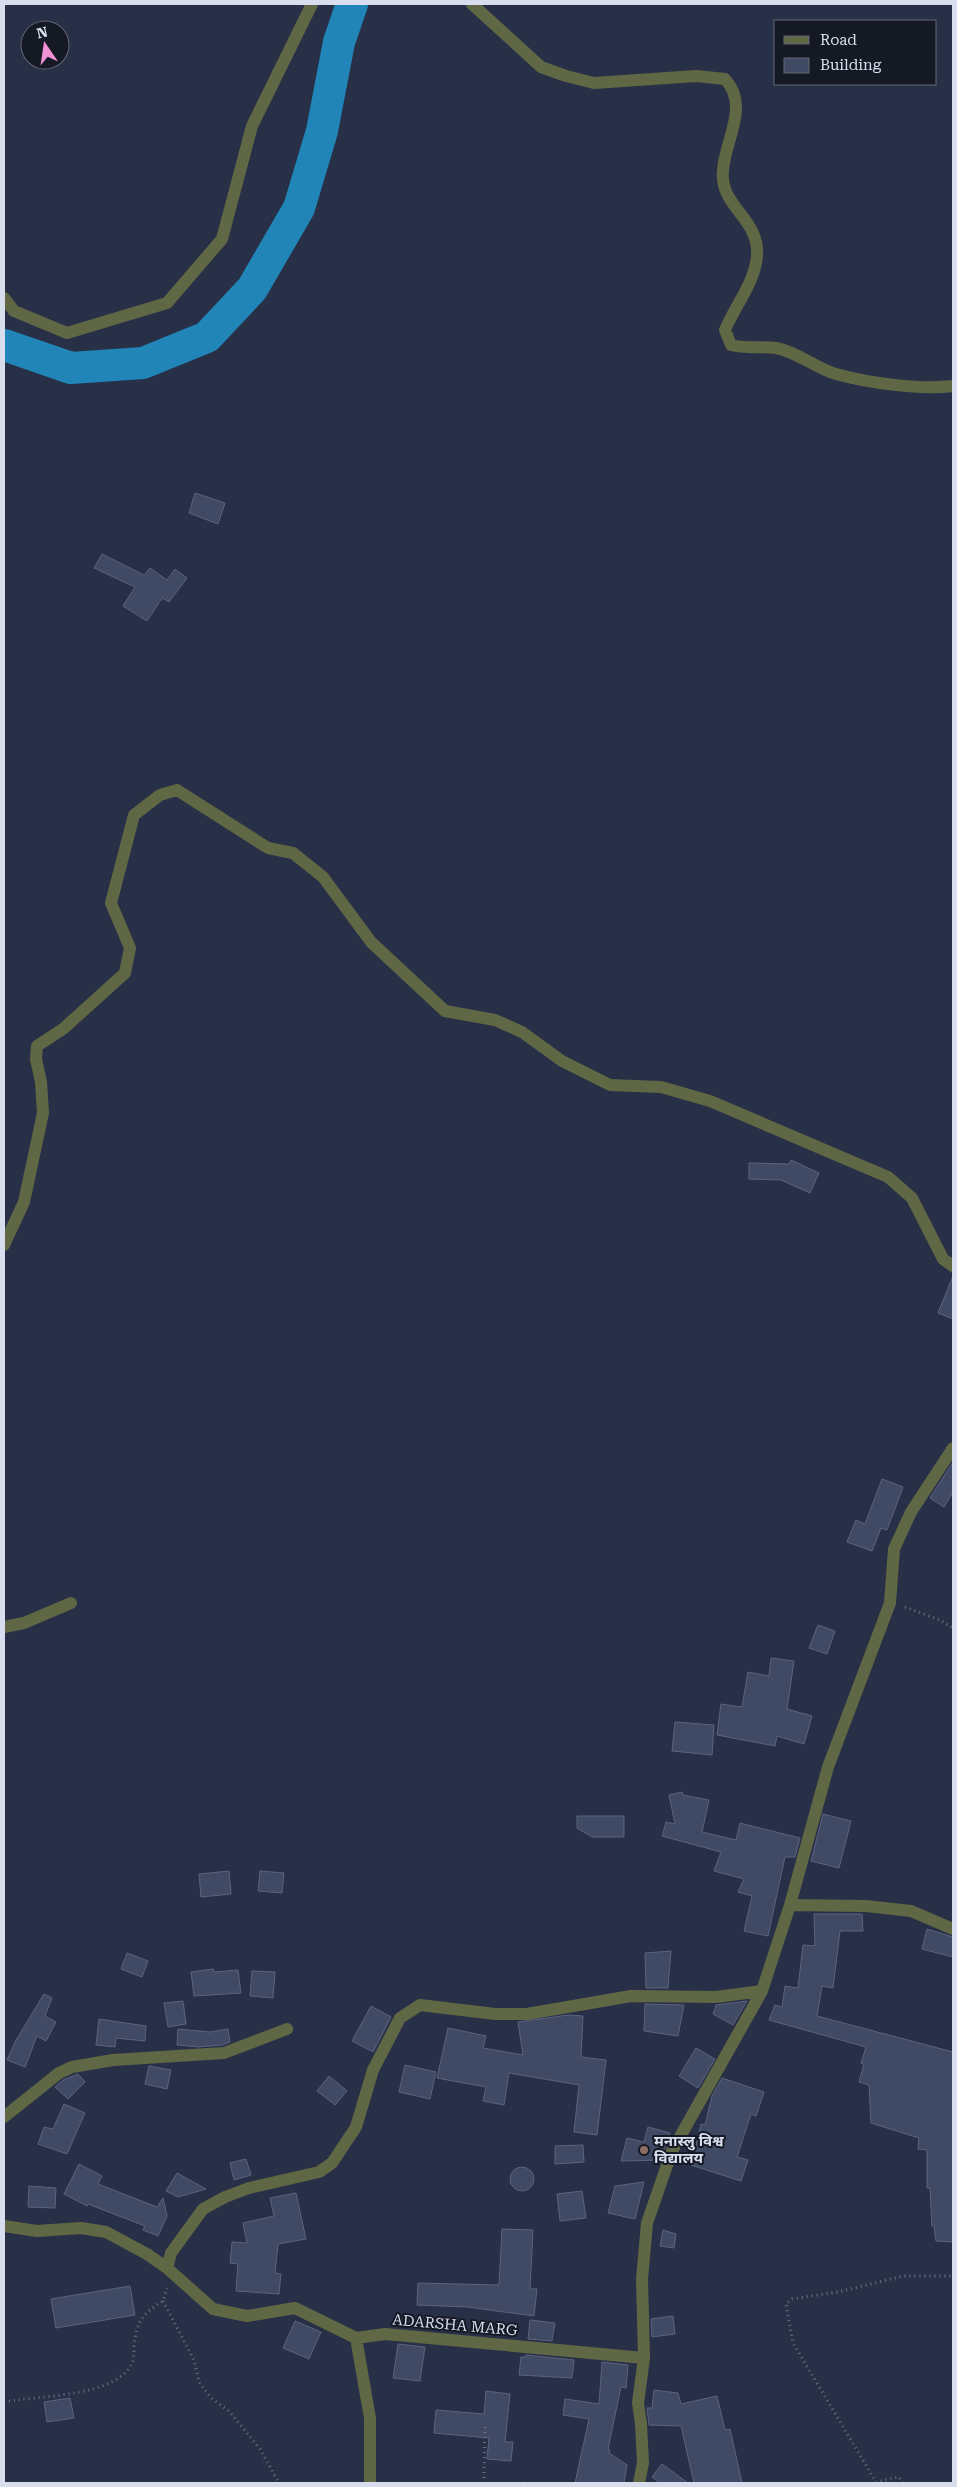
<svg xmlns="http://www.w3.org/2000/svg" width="957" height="2487" font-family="'Roboto Serif','Noto Sans Devanagari',serif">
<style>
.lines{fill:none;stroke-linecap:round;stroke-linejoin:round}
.river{stroke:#2185b8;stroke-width:32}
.building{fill:#414a64;stroke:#5b647f}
.path{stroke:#697085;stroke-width:3;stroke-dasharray:1 4;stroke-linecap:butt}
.minor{stroke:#606744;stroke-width:12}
.education-dot{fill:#8d6e63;stroke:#151924;stroke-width:2}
.labels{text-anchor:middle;stroke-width:4;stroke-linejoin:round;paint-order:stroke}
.poi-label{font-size:15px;font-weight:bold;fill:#d8deee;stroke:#151924;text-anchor:start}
.street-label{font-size:15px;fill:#d8deee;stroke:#151924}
</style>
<rect width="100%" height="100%" fill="#283048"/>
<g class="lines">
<!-- river -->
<path class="river" d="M4 345 71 368 143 363 207 337 252 289 299 208 322 131 339 42 352 4"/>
</g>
<!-- building -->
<path class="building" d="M195 493 225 503 218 524 189 513Z
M102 554 144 575 150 568 167 580 175 569 187 578 169 602 162 598 147 621 123 606 135 587 94 568Z
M791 1160 819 1173 810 1193 781 1180 749 1179V1163L789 1164Z
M953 1276V1319L938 1313Z
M953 1462V1492L944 1507 930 1498Z
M882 1479 903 1487 887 1530 881 1528 872 1551 847 1542 856 1520 865 1524Z
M818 1625 835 1631 827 1654 809 1648Z
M771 1658 794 1661 787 1709 812 1716 804 1744 777 1736 775 1746 717 1735 721 1704 742 1707 748 1672 769 1676Z
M675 1722 714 1725 712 1755 672 1751Z
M682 1792 683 1795 709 1800 702 1832 736 1840 740 1823 800 1838 795 1857H785L768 1936 744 1931 752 1896 738 1892 744 1879 714 1871 721 1852 662 1836 666 1822 675 1824 669 1795Z
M823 1814 851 1821 839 1868 811 1861Z
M577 1816H624V1837H592L577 1828Z
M229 1871 231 1894 201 1897 199 1874Z
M260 1871 284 1873 282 1893 258 1891Z
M814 1914H862L863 1931H840L833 1988 822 1986 817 2016 953 2052V2242L936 2241 934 2226H932L930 2188H927V2150L918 2149 919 2138 871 2123 869 2085 859 2082 864 2064 861 2063 866 2047 769 2020 775 2005 782 2007 785 1986 798 1988 803 1945 815 1946Z
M927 1929 953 1937V1957L922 1949Z
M671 1951 668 1988H646L645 1953Z
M127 1953 148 1961 142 1977 121 1969Z
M213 1969 214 1972 238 1970 241 1993 194 1996 191 1972Z
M252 1971 275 1972 273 1998 250 1996Z
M44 1994 52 1998 45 2016 56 2022 46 2041 37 2036 25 2067 7 2060 15 2042Z
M183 2001 186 2024 168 2027 164 2003Z
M747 2001 733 2025 713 2014 716 2005Z
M645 2004 684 2005 678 2036 644 2031Z
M371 2006 391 2017 373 2052 352 2041Z
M568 2015 583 2016 581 2057 606 2060 597 2135 574 2132 579 2085 509 2073 504 2105 483 2101 486 2087 437 2078 448 2028 486 2036 483 2048 523 2055 518 2022Z
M99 2019 146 2026 145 2041 116 2038 115 2047 96 2045Z
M178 2029 210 2032 228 2029 230 2042 222 2045 198 2047 177 2045Z
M696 2048 715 2059 698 2088 679 2076Z
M405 2065 436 2072 430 2099 399 2092Z
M149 2066 171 2070 167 2089 145 2084Z
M78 2074 85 2082 68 2099 55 2087 63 2080Z
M329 2076 347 2091 335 2105 317 2091Z
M722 2078 764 2092 756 2116 751 2114 737 2157 748 2160 741 2181 691 2165 701 2124 705 2125 712 2096Z
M64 2104 85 2113 67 2154 38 2144 44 2127 53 2129Z
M648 2127 670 2133 660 2160 621 2161 627 2138 644 2142Z
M583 2145 584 2162 555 2164V2146Z
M246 2159 251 2175 234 2180 230 2163Z
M79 2164 102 2176 98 2184 157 2207 163 2198 167 2216 158 2236 143 2230 145 2226 88 2204 87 2206 64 2194Z
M510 2179a12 12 0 1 1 24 0a12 12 0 1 1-24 0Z
M177 2173 206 2189 178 2197 166 2191Z
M644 2182 635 2219 608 2213 615 2186Z
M29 2186 56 2188 55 2208 28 2207Z
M582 2191 586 2218 560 2221 557 2194Z
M296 2193 306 2239 278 2244 275 2273 281 2274 279 2294 236 2291 238 2264 230 2263 232 2242 247 2243 243 2223 274 2216 270 2198Z
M502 2229 533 2230 530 2289H537L534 2316 467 2307 417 2305 418 2283 499 2285Z
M663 2230 676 2234 674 2248 660 2246Z
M130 2286 135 2315 56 2328 51 2299Z
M673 2316 675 2334 652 2337 651 2319Z
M530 2320 555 2323 552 2341 528 2339Z
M295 2321 321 2332 309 2359 283 2348Z
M398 2344 425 2347 420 2381 393 2378Z
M526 2355 574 2360 572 2378 519 2375 521 2357H526Z
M602 2362 628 2365 626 2388 621 2387 608 2449 610 2450 609 2453 627 2465 624 2483H575L589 2419 563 2415 565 2399 599 2404Z
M654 2390 678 2393 681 2404 717 2396 725 2430 730 2429 742 2483H694L681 2426 649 2425 647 2408H652Z
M486 2391 510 2394 505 2442H513L511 2461 487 2459 489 2438 434 2433 436 2410 484 2414Z
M70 2398 74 2418 47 2422 44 2402Z
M662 2464 688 2483H660L652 2477Z"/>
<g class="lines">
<!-- path -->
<path class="path" d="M905 1607 940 1620 953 1628
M163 2301 194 2360 199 2382 211 2398 229 2411 260 2449 279 2483
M4 2402C38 2395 119 2398 133 2361 134 2356 134 2351 134 2346 136 2322 143 2313 163 2301L167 2288
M484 2483 485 2425
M524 2483H530
M903 2483 899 2477 876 2482 793 2343 786 2304 792 2299 838 2292 903 2276H953"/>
<!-- minor -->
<path class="minor" d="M472 4 541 67 566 76 594 83 696 76 725 79C750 106 725 140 723 170 719 207 760 218 757 256 755 282 735 306 725 330L731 345C746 349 761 346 776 348 798 352 815 368 836 374 869 383 919 390 953 386
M4 298 14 311 67 333 167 303 222 239 252 126 312 4
M4 1245 24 1202 43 1113 41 1082 36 1059 37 1046 63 1029 125 973 130 948 111 903 134 815 160 795 177 790 268 848 293 853 323 877 371 942 445 1011 495 1020 522 1032 562 1061 610 1085 661 1087 710 1101 888 1177 912 1198 943 1259 953 1266
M4 1627 24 1623 71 1603
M790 1905 866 1906 911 1911 953 1929
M4 2117 59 2073 72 2067 113 2060 224 2053 287 2029
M4 2226 37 2231 81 2228 106 2232 147 2254 167 2268 171 2253 203 2209 225 2197 249 2188 319 2172 332 2163 356 2127 373 2070 400 2018 420 2005 495 2014H527L631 1996 716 1997 762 1991
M167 2268 213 2309 247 2316 295 2308 356 2338 385 2334 644 2358
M356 2338 370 2418V2483
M639 2483 643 2463 641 2424 638 2403 644 2358 642 2279 647 2223 672 2151 762 1991 790 1905 828 1767 890 1603 894 1549 911 1512 953 1448"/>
</g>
<!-- markers -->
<circle class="education-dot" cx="644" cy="2150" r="5"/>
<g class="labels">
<!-- poi labels -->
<g class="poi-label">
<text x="654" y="2146">मनास्लु विश्व<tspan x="654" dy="17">विद्यालय</tspan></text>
</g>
<!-- street labels -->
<g class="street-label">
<text transform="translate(455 2325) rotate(5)" y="5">ADARSHA MARG</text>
</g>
</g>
<!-- border -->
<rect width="957" height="2487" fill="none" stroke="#d8deee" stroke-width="10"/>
<!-- legend -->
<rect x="774" y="20" width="162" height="65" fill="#151924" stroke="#636875"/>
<rect x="784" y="36" width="25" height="8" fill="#606744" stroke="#636875"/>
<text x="820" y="45" font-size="15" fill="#d8deee">Road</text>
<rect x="784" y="58" width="25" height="15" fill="#414a64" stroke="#636875"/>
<text x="820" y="70" font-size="15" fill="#d8deee">Building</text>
<!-- north arrow -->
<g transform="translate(45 45) rotate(347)"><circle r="24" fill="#151924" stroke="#636875"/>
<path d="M0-4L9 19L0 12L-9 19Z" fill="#f391d5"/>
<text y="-8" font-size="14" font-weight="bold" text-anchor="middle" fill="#d8deee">N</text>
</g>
</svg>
